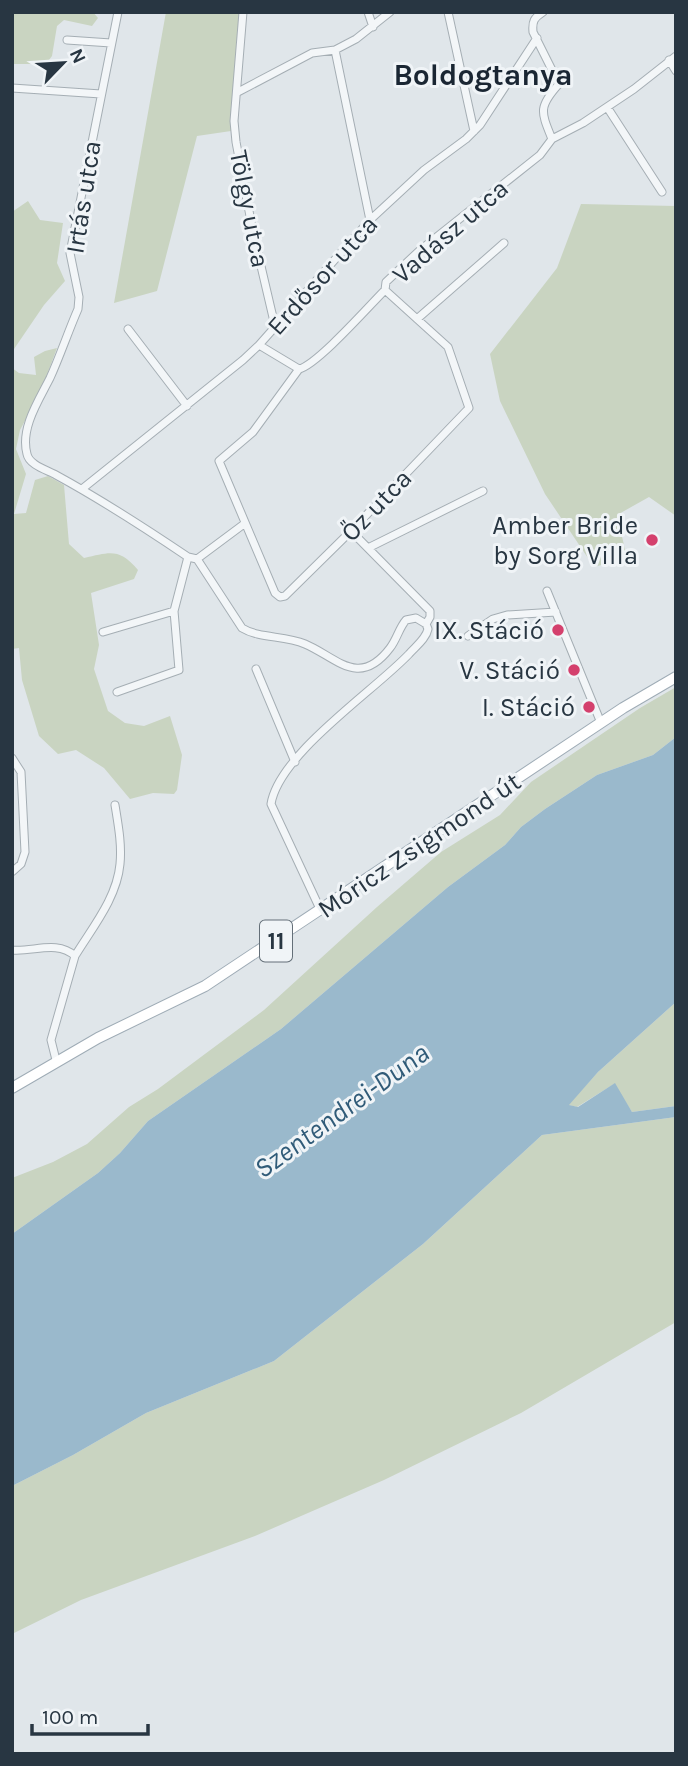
<svg xmlns="http://www.w3.org/2000/svg" width="688" height="1766" font-family="Karla,sans-serif">
<style>
.green{fill:#c9d4c1}
.water{fill:#9ab9cc}
.lines{fill:none;stroke-linecap:round;stroke-linejoin:round}
.street-casing{stroke:#a5aeb4;stroke-width:9}
.primary-casing{stroke:#9facb6;stroke-width:12}
.street{stroke:#f3f6f8;stroke-width:7}
.primary{stroke:#fff;stroke-width:10}
.poi-dot{fill:#d4406d;stroke:#f0f4f7;stroke-width:2.5}
.labels{text-anchor:middle;stroke-width:6;stroke-linejoin:round;paint-order:stroke}
.shield{fill:#f0f4f7;stroke:#646f78;stroke-width:2}
.shield-label{font-size:24px;font-weight:bold;fill:#283642}
.street-label{font-size:26px;fill:#283642;stroke:#f0f4f7}
.poi-label{font-size:26px;fill:#283642;stroke:#f0f4f7;text-anchor:end}
.water-label{font-size:28px;font-style:italic;fill:#305b78;stroke:#f0f4f7}
.quarter-label{font-size:30px;font-weight:bold;fill:#1a2633;stroke:#f0f4f7}
</style>
<rect width="100%" height="100%" fill="#e0e6ea"/>
<!-- green -->
<path class="green" d="M12 12H93L98 18 92 26 64 20 57 26 52 56 46 64H12Z
M166 12H241L231 131 197 136 157 291 114 303Z
M28 201 40 220 63 223 57 263 65 281 44 305 12 352V212Z
M581 204 676 206V516L649 497 617 515 627 558 594 567 545 494 500 401 490 354 557 268Z
M57 348 41 391 20 430 16 449 26 474 14 514 26 513 35 480 48 476 64 485 69 544 84 558C111 552 119 548 138 570L134 579 91 593 99 645 94 669 108 711 125 723 144 726 170 716 182 755 177 790 174 794 153 793 130 799 104 768 76 750 58 754 39 736 22 680 19 648 12 649V368L19 373 36 375 34 357 45 351Z
M676 687V737L653 755 597 775 545 809 521 827 505 845 448 887 281 1029 148 1121 120 1153 98 1173 12 1234V1178L53 1162 87 1144 129 1107 158 1089 264 1010 377 907 441 852 500 815 531 782 640 708Z
M676 1002V1106L632 1112 614 1084 577 1107 568 1105 598 1072Z
M676 1117V1322L521 1413 384 1480 255 1536 81 1600 12 1634V1486L73 1455 146 1413 274 1361 423 1244 542 1135Z"/>
<!-- water -->
<path class="water" d="M676 737V1002L598 1072 569 1105 578 1107 615 1083 632 1112 676 1106V1117L542 1135 423 1244 274 1361 146 1413 73 1455 12 1486V1234L98 1173 120 1153 148 1121 281 1029 448 887 505 845 521 827 545 809 597 775 653 755Z"/>
<g class="lines">
<defs>
<path id="street" d="M118 12 70 253 79 297 78 309C68 332 60 356 50 378 39 400 20 428 27 454 29 465 47 470 56 475 102 500 145 528 188 557L197 559 242 628C260 639 284 635 305 644 336 657 359 689 390 648 397 639 399 628 406 620L416 618 426 624 428 629C426 639 416 646 409 654 374 691 279 754 271 804L321 911
M243 12 234 121 236 142 253 232 275 326
M368 12 373 27
M448 12 474 131
M543 12C534 18 532 21 533 32L559 84C538 107 541 112 552 139
M67 40 111 43
M335 50 370 220
M669 60 676 71
M12 88 101 94
M238 92 312 53 335 50 356 39 390 12
M607 107 662 192
M385 290 448 347 469 408 351 531 285 596 280 597 275 593 219 461 253 432 299 369C317 365 369 306 385 290L386 282 419 251 540 155 552 139 583 123 634 89 676 56
M417 319 504 243
M128 329 187 406
M259 345 299 369
M82 489 243 360 259 345 370 220 424 170 466 139 480 125 537 38
M351 531 430 611V617L426 624
M368 548 483 491
M197 559 244 524
M547 591 601 723
M103 632 174 611
M468 636 493 619 507 615 556 612
M256 669 295 762
M117 692 179 670 174 611 188 557
M12 758 21 772 25 852 21 864 12 872
M12 950C34 952 57 940 75 956L51 1040 56 1060
M75 956C92 928 117 898 120 864 122 844 118 824 115 805"/>
<path id="primary" d="M12 1088 98 1038 205 986 623 708 676 677"/>
</defs>
<!-- street casing -->
<use href="#street" class="street-casing"/>
<!-- primary casing -->
<use href="#primary" class="primary-casing"/>
<!-- street -->
<use href="#street" class="street"/>
<!-- primary -->
<use href="#primary" class="primary"/>
</g>
<!-- markers -->
<g class="poi-dot">
<circle cx="652" cy="540" r="7"/>
<circle cx="558" cy="630" r="7"/>
<circle cx="574" cy="670" r="7"/>
<circle cx="589" cy="707" r="7"/>
</g>
<g class="labels">
<!-- shield labels -->
<rect class="shield" x="260" y="920.5" width="32" height="41" rx="5"/>
<g class="shield-label">
<text x="276" y="949">11</text>
</g>
<!-- street labels -->
<g class="street-label">
<text transform="translate(83 197) rotate(-81)" y="9">Irtás utca</text>
<text transform="translate(250 209) rotate(79)" y="9">Tölgy utca</text>
<text transform="translate(450 231) rotate(-41)" y="9">Vadász utca</text>
<text transform="translate(322 275) rotate(-48)" y="9">Erdősor utca</text>
<text transform="translate(376 505) rotate(-46)" y="9">Őz utca</text>
<text transform="translate(419 845) rotate(-34)" y="9">Móricz Zsigmond út</text>
</g>
<!-- poi labels -->
<g class="poi-label">
<text x="638" y="534">Amber Bride<tspan x="638" dy="30">by Sorg Villa</tspan></text>
<text x="544" y="639">IX. Stáció</text>
<text x="560" y="679">V. Stáció</text>
<text x="575" y="716">I. Stáció</text>
</g>
<!-- water labels -->
<g class="water-label">
<text transform="translate(341 1110) rotate(-36)" y="10">Szentendrei-Duna</text>
</g>
<!-- quarter labels -->
<g class="quarter-label">
<text x="483" y="85">Boldogtanya</text>
</g>
</g>
<!-- border -->
<rect width="688" height="1766" fill="none" stroke="#283642" stroke-width="28"/>
<!-- north arrow -->
<g transform="translate(63 63) rotate(65)" stroke="#f0f4f7" stroke-width="5" paint-order="stroke">
<path d="M0-5L12 26L0 18L-12 26Z" fill="#283642"/>
<text y="-10" font-size="19" font-weight="bold" text-anchor="middle" fill="#283642">N</text>
</g>
<!-- scale -->
<path d="M32 1724v10h116v-10" fill="none" stroke="#283642" stroke-width="3.5"/>
<text x="42" y="1724" font-size="21" fill="#283642" stroke="#f0f4f7" stroke-width="5" paint-order="stroke">100 m</text>
</svg>
